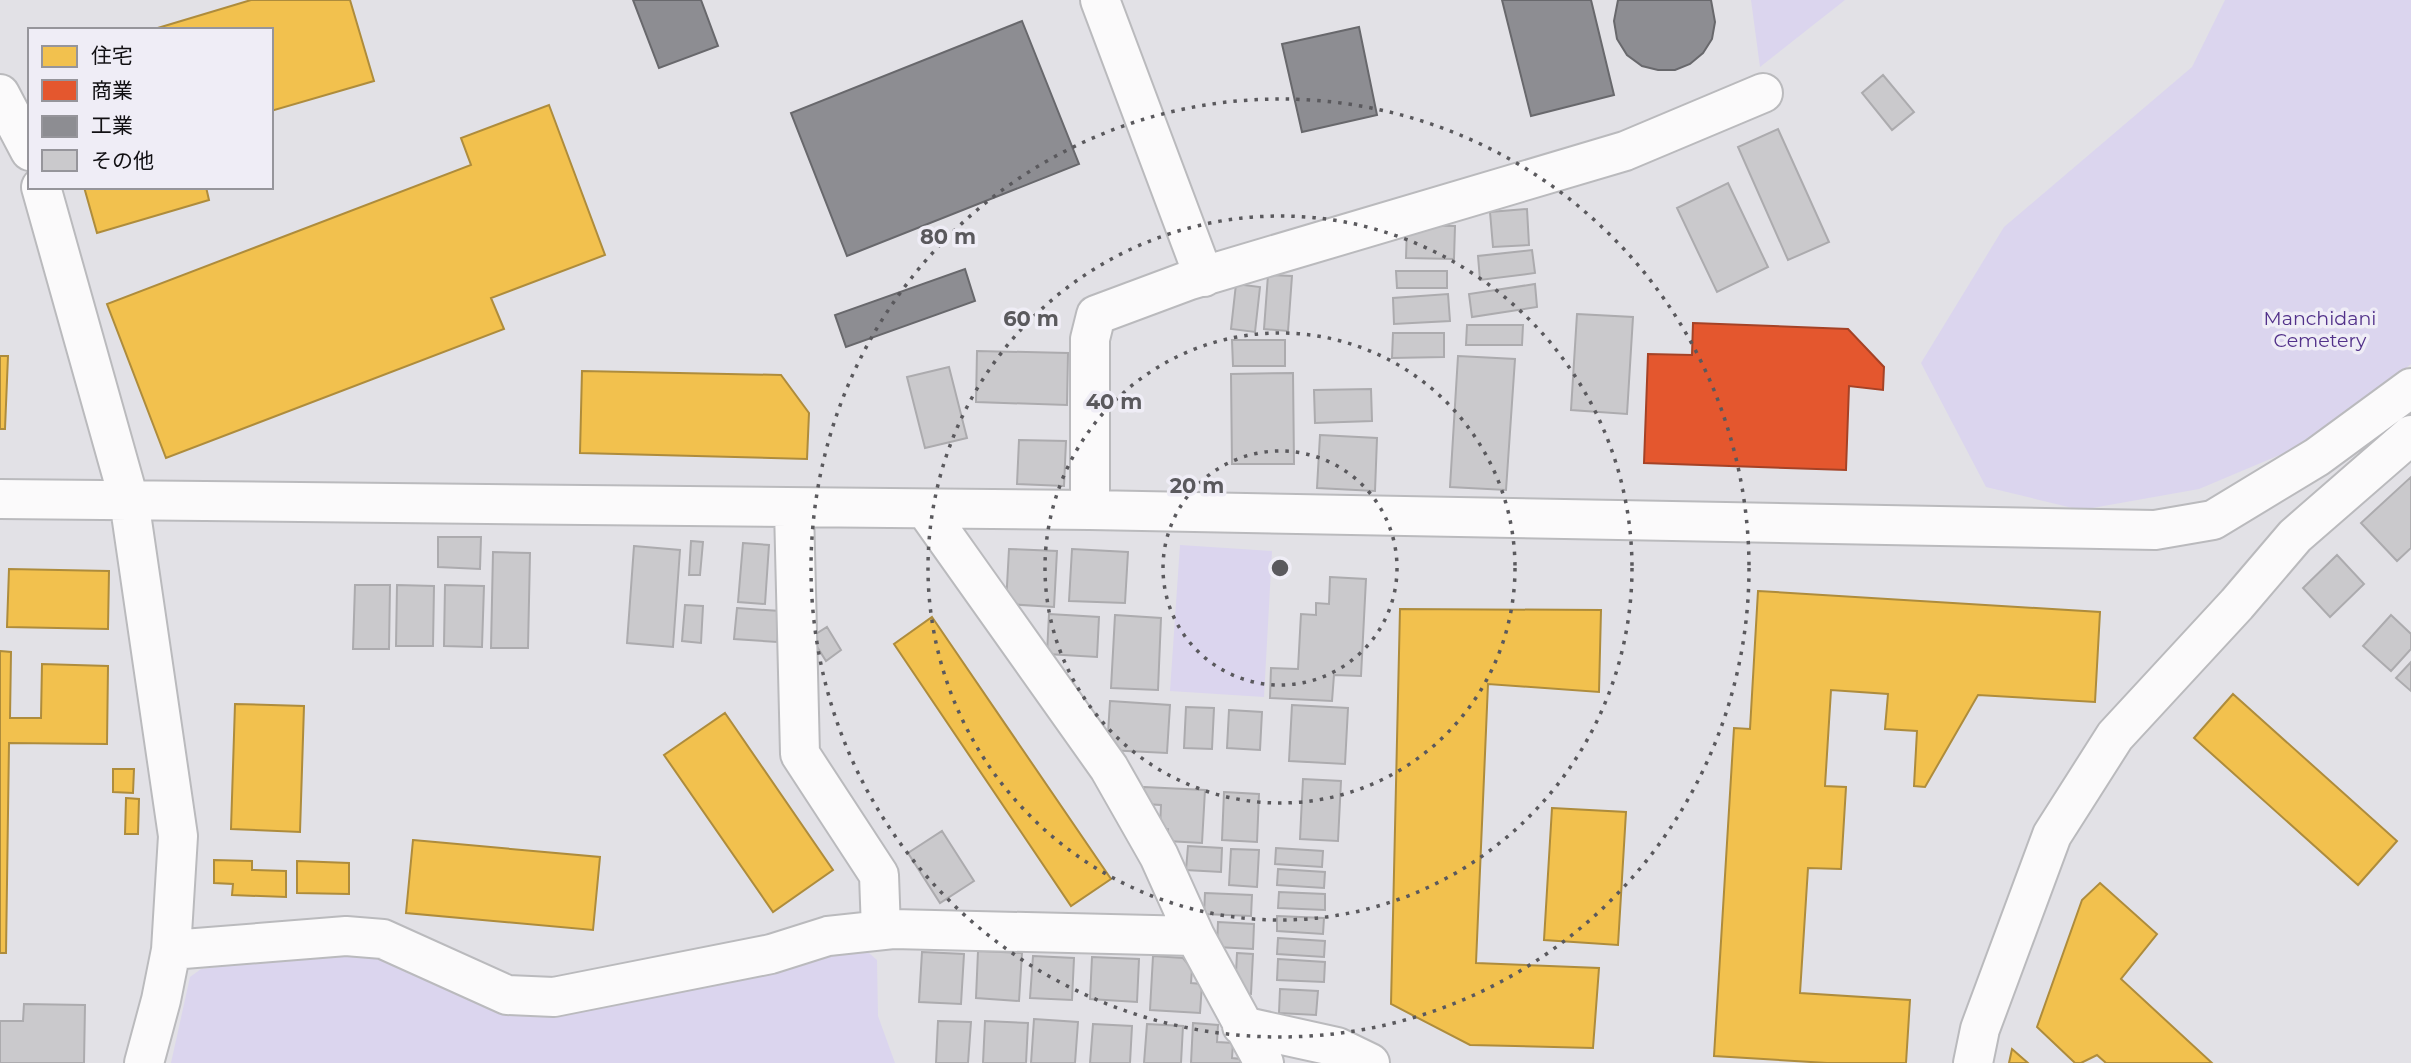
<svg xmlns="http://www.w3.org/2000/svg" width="2411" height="1063" font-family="Montserrat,'Noto Sans JP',sans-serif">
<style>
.green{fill:#dbd5ee}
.homes{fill:#f2c14e;stroke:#ae8c3c;stroke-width:2}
.shops{fill:#e4572e;stroke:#a54226;stroke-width:2}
.industry{fill:#8d8d92;stroke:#68686c;stroke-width:2}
.building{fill:#cac9cc;stroke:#acabae;stroke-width:2}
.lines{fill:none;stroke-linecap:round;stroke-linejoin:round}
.minor-casing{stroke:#bababd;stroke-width:42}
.minor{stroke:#fbfafb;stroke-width:38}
.ring{fill:none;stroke:#5a595d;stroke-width:3.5;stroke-dasharray:3.5 7}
.labels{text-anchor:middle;stroke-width:7;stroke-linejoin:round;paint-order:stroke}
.park-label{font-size:19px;fill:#52318a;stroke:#efedf6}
.centre{fill:#5a595d;stroke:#efedf6;stroke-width:3.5}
.ring-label{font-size:21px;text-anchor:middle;font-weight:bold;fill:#5a595d;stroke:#efedf6;stroke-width:7;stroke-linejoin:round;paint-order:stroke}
</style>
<rect width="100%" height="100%" fill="#e2e1e6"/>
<!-- green -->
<path class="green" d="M1751 0H1845L1760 67Z
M2225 0H2411V364L2320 438 2199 489 2081 510 1986 487 1921 363 2004 227 2192 67Z
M1180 545 1272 551 1264 697 1170 691Z
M349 950H372L555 1015H563L838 951 869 953 877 960 878 1016 895 1063H171L190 977 201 969Z"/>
<!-- homes -->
<path class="homes" d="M251 0H350L374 81 271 111V30H151Z
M549 105 605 255 491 298 504 329 166 458 107 304 471 165 461 138Z
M84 187H206L209 200 97 233Z
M0 356H8L5 429H0Z
M582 371 781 375 809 413 807 459 580 453Z
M9 569 109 571 108 629 7 627Z
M1758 591 2100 612 2095 702 1978 695 1925 787 1914 786 1917 731 1885 729 1888 694 1831 690 1825 786 1846 787 1841 869 1808 868 1800 993 1910 1000 1906 1063H1827L1714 1056 1734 728 1750 729Z
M1400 609 1601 610 1599 692 1488 684 1476 963 1599 968 1593 1048 1470 1045 1391 1004Z
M932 617 1111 879 1071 906 894 644Z
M0 651 11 652 10 718H41L42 664 108 666 107 744 9 743 6 953H0Z
M2233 694 2397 841 2358 885 2194 738Z
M235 704 304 706 300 832 231 829Z
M725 713 833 870 773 912 664 755Z
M113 769H134L133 793 113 792Z
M126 798 139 799 138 834H125Z
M1552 808 1626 812 1618 945 1544 940Z
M413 840 600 857 593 930 406 913Z
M214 860 252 861V870L286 871V897L232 895 233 884 214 883Z
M297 861 349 863V894L297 893Z
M2100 883 2157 934 2121 979 2212 1063H2106L2097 1055 2081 1063H2075L2037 1027 2082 900Z
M2012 1049 2028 1063H2009Z"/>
<!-- shops -->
<path class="shops" d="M1693 323 1848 329 1884 367 1883 390 1849 386 1846 470 1644 463 1648 354 1692 355Z"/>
<!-- industry -->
<path class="industry" d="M633 0H701L718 46 659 68Z
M1502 0H1591L1614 95 1531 116Z
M1618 0H1711L1715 22 1712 39 1703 53 1690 64 1675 70H1658L1642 66 1627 55 1617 39 1614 21Z
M1022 21 1079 164 847 256 791 113Z
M1359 27 1377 115 1302 132 1282 44Z
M965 269 975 301 846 347 835 315Z"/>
<!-- building -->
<path class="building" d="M1883 75 1914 112 1892 130 1862 93Z
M1778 129 1829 242 1788 260 1738 147Z
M1728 183 1768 267 1717 292 1677 208Z
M1527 209 1529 245 1493 247 1490 212Z
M1407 225 1455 226 1454 259 1406 258Z
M1532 250 1535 273 1480 280 1478 256Z
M1396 271H1447V288H1397Z
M1268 275 1292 276 1288 331 1264 329Z
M1236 284 1260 287 1255 332 1231 329Z
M1535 284 1537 307 1472 317 1469 294Z
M1448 294 1450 321 1394 324 1393 298Z
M1577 314 1633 317 1627 414 1571 410Z
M1467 325H1523L1522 345H1466Z
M1393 333H1444V357L1392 358Z
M1232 340H1285V366H1233Z
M977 351 1068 353 1067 405 976 402Z
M1458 356 1515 359 1506 490 1450 487Z
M949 367 967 438 925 448 907 377Z
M1293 373 1294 464H1232L1231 374Z
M1371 389 1372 421 1315 423 1314 390Z
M1320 435 1377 438 1375 491 1317 488Z
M1019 440 1066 441 1064 486 1017 484Z
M2411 477V548L2397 561 2361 523Z
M438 537H481L480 569 438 567Z
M691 541 703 542 700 575H689Z
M743 543 769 545 765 604 738 602Z
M634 546 680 550 673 647 627 643Z
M1009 549 1057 551 1054 607 1006 604Z
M1072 549 1128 552 1125 603 1069 601Z
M493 552 530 553 528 648H491Z
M2337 555 2364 584 2330 617 2303 588Z
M1330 577 1366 579 1361 676 1334 675 1332 701 1270 698 1271 668 1298 669 1301 614 1316 615V603L1329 604Z
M355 585H390L389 649H353Z
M397 585 434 586 433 646H396Z
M445 585 484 586 482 647 444 646Z
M685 605 703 606 701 643 682 641Z
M737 608 780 611 777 642 734 639Z
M1049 614 1099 617 1097 657 1047 654Z
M1115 615 1161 618 1158 690 1111 688Z
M2391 615 2411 634V649L2391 671 2363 646Z
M827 627 841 650 826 661 811 637Z
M2411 662V691L2396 678Z
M1110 701 1170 705 1167 753 1107 750Z
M1292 705 1348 708 1345 764 1289 761Z
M1186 707 1214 708 1212 749 1184 748Z
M1229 710 1262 712 1260 750 1227 748Z
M1303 779 1341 781 1338 841 1300 839Z
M1144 787 1205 790 1202 843 1167 841 1168 829 1160 828 1161 805 1144 804Z
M1224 792 1259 794 1257 842 1222 840Z
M942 831 974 881 940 903 908 853Z
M1188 846 1222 848 1221 872 1186 870Z
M1276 848 1323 851 1322 867 1275 864Z
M1231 849 1259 850 1257 887 1229 885Z
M1278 869 1325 872 1324 888 1277 885Z
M1279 892 1325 894V910L1278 908Z
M1205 893 1252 895 1251 916 1204 914Z
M1277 916 1324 918 1323 934 1277 931Z
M1218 922 1254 924 1253 949 1217 947Z
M1278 938 1325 941 1324 957 1277 954Z
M978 951 1022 953 1019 1001 976 998Z
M922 952 964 954 961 1004 919 1002Z
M1237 953 1253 954 1251 994 1235 993Z
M1033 956 1074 958 1072 1000 1030 998Z
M1153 956 1183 958 1192 969 1191 983 1202 984 1200 1013 1150 1010Z
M1092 957 1139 959 1137 1002 1090 999Z
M1278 959 1325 962 1324 982 1277 980Z
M1280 989 1318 991 1316 1015 1279 1013Z
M24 1004 85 1005 84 1063H0V1021H23Z
M1034 1019 1078 1022 1075 1063H1031Z
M938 1021 971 1022 968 1063H936Z
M985 1021 1028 1023 1026 1063H983Z
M1193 1023 1218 1025 1217 1042 1233 1043 1232 1058 1241 1059V1063H1191Z
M1093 1024 1132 1026 1130 1063H1090Z
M1147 1024 1183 1026 1181 1063H1144Z"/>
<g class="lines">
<defs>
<path id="minor" d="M1100 0 1204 277
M0 94 30 151
M41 187 129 500 178 836 171 950 161 1000 144 1063
M0 499 1090 510 2155 530 2213 520 2317 457 2411 388
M794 509 800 754 879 875 881 930
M926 510 1109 768 1159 856 1195 936 1264 1063
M1090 510V339L1096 315 1190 280 1625 151 1763 93
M171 950 346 936 383 939 507 995 554 997 771 954 828 936 893 929 1195 936
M1242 1026 1337 1047 1370 1063
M1973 1063 1980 1029 2052 835 2115 736 2237 604 2295 536 2411 435"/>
</defs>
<!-- minor casing -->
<use href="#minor" class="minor-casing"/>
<!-- minor -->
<use href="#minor" class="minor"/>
</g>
<!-- distance rings -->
<g class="ring">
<circle cx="1280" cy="568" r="117"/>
<circle cx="1280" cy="568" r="235"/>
<circle cx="1280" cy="568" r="352"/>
<circle cx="1280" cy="568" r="469"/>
</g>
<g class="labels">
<!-- park labels -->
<g class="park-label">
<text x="2320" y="325">Manchidani<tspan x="2320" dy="22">Cemetery</tspan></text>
</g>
</g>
<circle cx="1280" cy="568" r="10" class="centre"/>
<g class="ring-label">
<text x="948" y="244">80 m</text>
<text x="1031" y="326">60 m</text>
<text x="1114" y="409">40 m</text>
<text x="1197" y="493">20 m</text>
</g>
<!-- legend -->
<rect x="28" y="28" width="245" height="161" fill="#efedf6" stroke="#96959b" stroke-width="2"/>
<rect x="42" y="46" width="35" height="21" fill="#f2c14e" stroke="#96959b" stroke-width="2"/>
<text x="91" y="63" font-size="21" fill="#111013">住宅</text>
<rect x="42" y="80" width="35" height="21" fill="#e4572e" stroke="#96959b" stroke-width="2"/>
<text x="91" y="98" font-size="21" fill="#111013">商業</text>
<rect x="42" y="116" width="35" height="21" fill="#8d8d92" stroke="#96959b" stroke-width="2"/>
<text x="91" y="133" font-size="21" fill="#111013">工業</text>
<rect x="42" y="150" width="35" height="21" fill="#cac9cc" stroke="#96959b" stroke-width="2"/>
<text x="91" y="168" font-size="21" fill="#111013">その他</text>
</svg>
